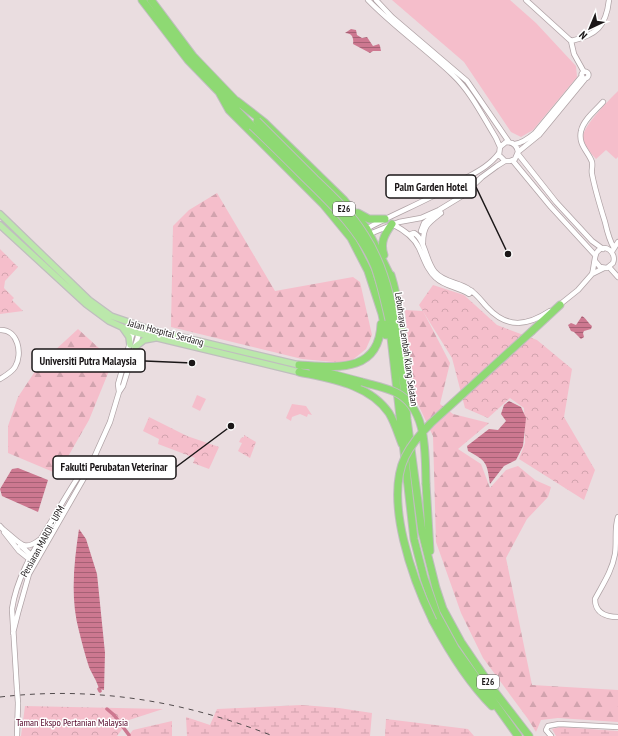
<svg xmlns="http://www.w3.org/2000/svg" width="618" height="736" font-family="'PT Sans Narrow',sans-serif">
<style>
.green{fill:#f5becb}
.forest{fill:url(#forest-firs)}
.wetland{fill:url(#wetland-marsh)}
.park{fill:url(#park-crowns)}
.water{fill:url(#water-rules)}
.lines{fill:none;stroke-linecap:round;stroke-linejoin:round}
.canal{stroke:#cd7890;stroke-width:3.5}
.minor-casing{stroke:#b0a3a6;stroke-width:6}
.major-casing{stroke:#bfbebe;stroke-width:8}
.highway-casing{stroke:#bfbebe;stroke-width:9}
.minor{stroke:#fff;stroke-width:4.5}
.major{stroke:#bbe8ab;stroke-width:5.5}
.highway{stroke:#8ed973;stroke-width:7}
.rail{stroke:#534c4e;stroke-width:1;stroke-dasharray:5 5;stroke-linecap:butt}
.minor-bridge-casing{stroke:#b0a3a6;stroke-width:6;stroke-linecap:butt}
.highway-bridge-casing{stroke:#bfbebe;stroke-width:9;stroke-linecap:butt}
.minor-bridge{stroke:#fff;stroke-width:4.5}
.highway-bridge{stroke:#8ed973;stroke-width:7}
.labels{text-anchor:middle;stroke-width:3;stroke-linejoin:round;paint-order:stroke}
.shield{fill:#fff;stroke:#5f5d5d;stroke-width:1}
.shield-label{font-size:9px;font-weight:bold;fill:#1b1718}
.street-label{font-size:10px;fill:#1b1718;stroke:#fff}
.park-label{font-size:10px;fill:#510225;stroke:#fff}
.leader{fill:none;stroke:#1b1718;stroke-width:1.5}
.callout-dot{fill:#1b1718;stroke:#fff;stroke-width:1.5}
.callout{fill:#fff;stroke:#1b1718;stroke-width:1.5}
.callout-label{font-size:11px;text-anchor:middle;font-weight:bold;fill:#1b1718}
</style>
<defs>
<pattern id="forest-firs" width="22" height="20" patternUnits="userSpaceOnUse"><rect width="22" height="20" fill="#f5becb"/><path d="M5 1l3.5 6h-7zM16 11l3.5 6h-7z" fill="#d1a3ae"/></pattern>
<pattern id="wetland-marsh" width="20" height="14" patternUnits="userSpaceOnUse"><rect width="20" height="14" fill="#f5becb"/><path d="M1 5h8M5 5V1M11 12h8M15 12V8" fill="none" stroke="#d1a3ae"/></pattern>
<pattern id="park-crowns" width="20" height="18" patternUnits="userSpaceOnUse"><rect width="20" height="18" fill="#f5becb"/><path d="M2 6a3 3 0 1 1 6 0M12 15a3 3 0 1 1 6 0" fill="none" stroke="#d1a3ae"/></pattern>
<pattern id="water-rules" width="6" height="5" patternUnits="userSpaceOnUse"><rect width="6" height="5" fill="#cd7890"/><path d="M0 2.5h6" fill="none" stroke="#a66175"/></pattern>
</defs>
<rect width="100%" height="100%" fill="#eadde0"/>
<!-- green -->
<path class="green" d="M392 0H510L536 23 576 66 577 77 533 130 521 137 511 132 464 62Z
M618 91V157L616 159 606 150 596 159C591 153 583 145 583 137 583 126 610 99 618 91Z
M197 395 206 399 200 411 192 407Z
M292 404 306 406 312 415 308 414 307 417 300 414 292 417 291 421 286 418Z"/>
<!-- forest -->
<path class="forest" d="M217 193 275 291 353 277 360 282 372 335 366 349 350 362H333L302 359 171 327 173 226 189 210Z
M405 310 423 311 450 363 440 404 453 414 489 423 458 449 481 464 490 488 506 470 518 466 535 480 551 487 548 497 527 519 506 558 532 685 618 690V722L558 718 541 720 536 732 528 719 483 658 461 613 436 542 433 436 414 396Z
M78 329 113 361 89 420 58 474 8 453V426L18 397 40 364Z"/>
<!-- wetland -->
<path class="wetland" d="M302 705 339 708 372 713 370 736H187L186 717 210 725 217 709Z
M386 719 468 729 474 736H385Z
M172 721V736H128L133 730Z
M560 727 618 731V736H556L552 729Z"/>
<!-- park -->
<path class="park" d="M0 249 18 267 5 281 4 288 14 298 12 300 23 311 0 314Z
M433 285 464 295 497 325 537 340 572 369 564 417 595 470 584 500 519 459 525 443 524 408 510 398 488 418 465 408 452 358 419 305Z
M149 417 187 436 219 447 209 469 193 463 195 458 158 444 159 439 143 431Z
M244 435 256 442 250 458 238 451 242 443 239 442 241 438 244 437Z
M25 706 163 709 129 720 117 736H21Z"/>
<!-- water -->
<path class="water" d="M351 29 356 30 357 35 362 38 367 37 373 46 379 44 380 46 381 51H373L370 53 353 44C354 38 352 33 345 33Z
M582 316C586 318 588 323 592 326L591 329 584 331 583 333 584 337 581 339 574 332 571 331 568 325 571 323 576 325Z
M509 401 521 407 526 418 523 446 516 460 504 466 490 484C487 463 487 461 468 451L467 446 489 429 498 430 506 421 501 414 504 405Z
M18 468 48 480 38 512 2 496 0 489 12 469Z
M79 529 86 539 97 574 105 653 104 690 99 689C97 681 92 674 89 667 85 655 82 643 79 631 70 598 74 562 79 529Z"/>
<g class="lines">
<!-- canal -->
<path class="canal" d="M99 689 100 691
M107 709 114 715 129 735"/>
<defs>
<path id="minor" d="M368 0C394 27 426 49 453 75 471 92 483 117 496 138L500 147
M376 0 392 17 467 81 509 142
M526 0 571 41 574 54 584 72
M571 41C596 35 606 27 609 0
M581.5 75a3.5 3.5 0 1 1 7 0a3.5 3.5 0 1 1-7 0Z
M603 102C596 110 583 120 581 131 578 145 588 151 592 162 593 167 591 170 592 174 595 190 600 206 605 222 607 231 609 240 614 248
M515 144C522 143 529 138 535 133L582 76
M518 152 539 135 585 79
M518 154 556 202 592 241 603 249
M513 161 551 207 595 255
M392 224C402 229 414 237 419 248 424 259 427 270 436 278 445 287 459 287 469 294L472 291
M364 230C395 213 427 201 457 183 472 174 488 168 499 153
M421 231 424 223 435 214
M367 235 399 222 421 218 439 210 462 196 482 177 497 166 505 161H510L515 159 518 152C517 145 513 142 506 142L500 147 499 155 505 161
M412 238 411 234 414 233C425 239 426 262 435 272 444 283 460 282 470 290 477 294 482 302 487 307 507 329 527 326 550 311
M423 243C423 226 428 223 441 213
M613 250 618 242
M609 267 618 277
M592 274C594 269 594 256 597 252 605 242 617 253 613 263L607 268 600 267 595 261
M558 306 578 290 592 274 604 268
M0 330C18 329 23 354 15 367 12 372 5 376 0 379
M119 392 118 384 135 325
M618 517C614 529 617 542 615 554 612 571 603 584 595 599 595 613 606 617 618 617
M0 526C3 530 7 532 10 535 21 544 25 551 39 540
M4 532 19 551 29 559
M20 545 31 555 33 567
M13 633 18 613 29 574 88 471 110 422 119 392 123 386 141 327
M17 690 12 609C17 574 38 544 55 515 66 496 77 477 90 460
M17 736 18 703
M551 736 546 730 548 726 559 724 618 727"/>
<path id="major" d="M0 214 89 300 111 316 152 330 299 365
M0 225 86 304 109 321 133 332 299 372
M122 327 129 337 130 345
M135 347 144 340 155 338"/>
<path id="highway" d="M142 0 188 60 252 126
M151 0 193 56 239 104
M219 92 229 110 323 204 351 238 368 271 382 314 386 335
M237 101 264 122 344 200 367 229 392 279
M358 213 369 219H385
M384 255C380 243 384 235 392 224
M391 275C400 304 403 335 405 365
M389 320 414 539 424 578 437 615 455 648 518 736
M395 320 404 387 407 419 422 532 436 588 443 609 461 642 495 692 529 736
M532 331 560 305
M299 365C335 367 379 374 381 324
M313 369 362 382
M299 372C331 379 369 384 389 413 395 423 398 434 402 444
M426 484 430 551
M433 621C448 649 470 684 492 706"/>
</defs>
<!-- minor casing -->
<use href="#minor" class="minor-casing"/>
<!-- major casing -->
<use href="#major" class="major-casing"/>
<!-- highway casing -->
<use href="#highway" class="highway-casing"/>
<!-- minor -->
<use href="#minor" class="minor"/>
<!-- major -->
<use href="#major" class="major"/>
<!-- highway -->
<use href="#highway" class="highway"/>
<!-- rail -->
<path class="rail" d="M0 697C95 686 184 701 273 736"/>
<defs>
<path id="minor-bridge" d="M17 690 18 703"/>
<path id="highway-bridge" d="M257 121C276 140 296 160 315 179 333 196 351 213 364 234 381 260 389 289 395 320
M252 126C268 141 284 157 300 173 328 201 360 229 375 267 381 284 385 303 389 320
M362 382C372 385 384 387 395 392 428 408 425 453 426 484
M433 621C413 580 384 501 405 457 412 443 421 433 431 423L532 331"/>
</defs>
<!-- minor-bridge casing -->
<use href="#minor-bridge" class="minor-bridge-casing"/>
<!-- highway-bridge casing -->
<use href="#highway-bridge" class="highway-bridge-casing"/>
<!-- minor-bridge -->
<use href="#minor-bridge" class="minor-bridge"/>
<!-- highway-bridge -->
<use href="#highway-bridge" class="highway-bridge"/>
</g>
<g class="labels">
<!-- shield labels -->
<g class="shield">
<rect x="333" y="202" width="22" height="14" rx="3"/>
<rect x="477" y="675" width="22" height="14" rx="3"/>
</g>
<g class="shield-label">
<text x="344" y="212">E26</text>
<text x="488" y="685">E26</text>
</g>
<!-- street labels -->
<g class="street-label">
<text transform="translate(166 332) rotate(15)" y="4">Jalan Hospital Serdang</text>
<text transform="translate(407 349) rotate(82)" y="4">Lebuhraya Lembah Klang Selatan</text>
<text transform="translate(42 541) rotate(-61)" y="4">Persiaran MARDI - UPM</text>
</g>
<!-- park labels -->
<g class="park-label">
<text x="72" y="726">Taman Ekspo Pertanian Malaysia</text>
</g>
</g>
<!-- callouts -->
<path class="leader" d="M508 254L476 187M192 363L145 361M231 426L176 467"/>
<g class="callout-dot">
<circle cx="508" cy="254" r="4"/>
<circle cx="192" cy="363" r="4"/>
<circle cx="231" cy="426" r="4"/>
</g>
<g class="callout">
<rect x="386" y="175" width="90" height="23" rx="4"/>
<rect x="32" y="349" width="113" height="23" rx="4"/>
<rect x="53" y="456" width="123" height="23" rx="4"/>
</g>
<g class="callout-label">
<text x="431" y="191">Palm Garden Hotel</text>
<text x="88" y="365">Universiti Putra Malaysia</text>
<text x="114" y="471">Fakulti Perubatan Veterinar</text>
</g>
<!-- north arrow -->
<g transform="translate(590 28) rotate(224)" stroke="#ffffff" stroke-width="3" paint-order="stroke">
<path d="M0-3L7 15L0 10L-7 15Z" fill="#1b1718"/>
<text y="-6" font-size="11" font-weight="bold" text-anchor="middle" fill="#1b1718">N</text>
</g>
</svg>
